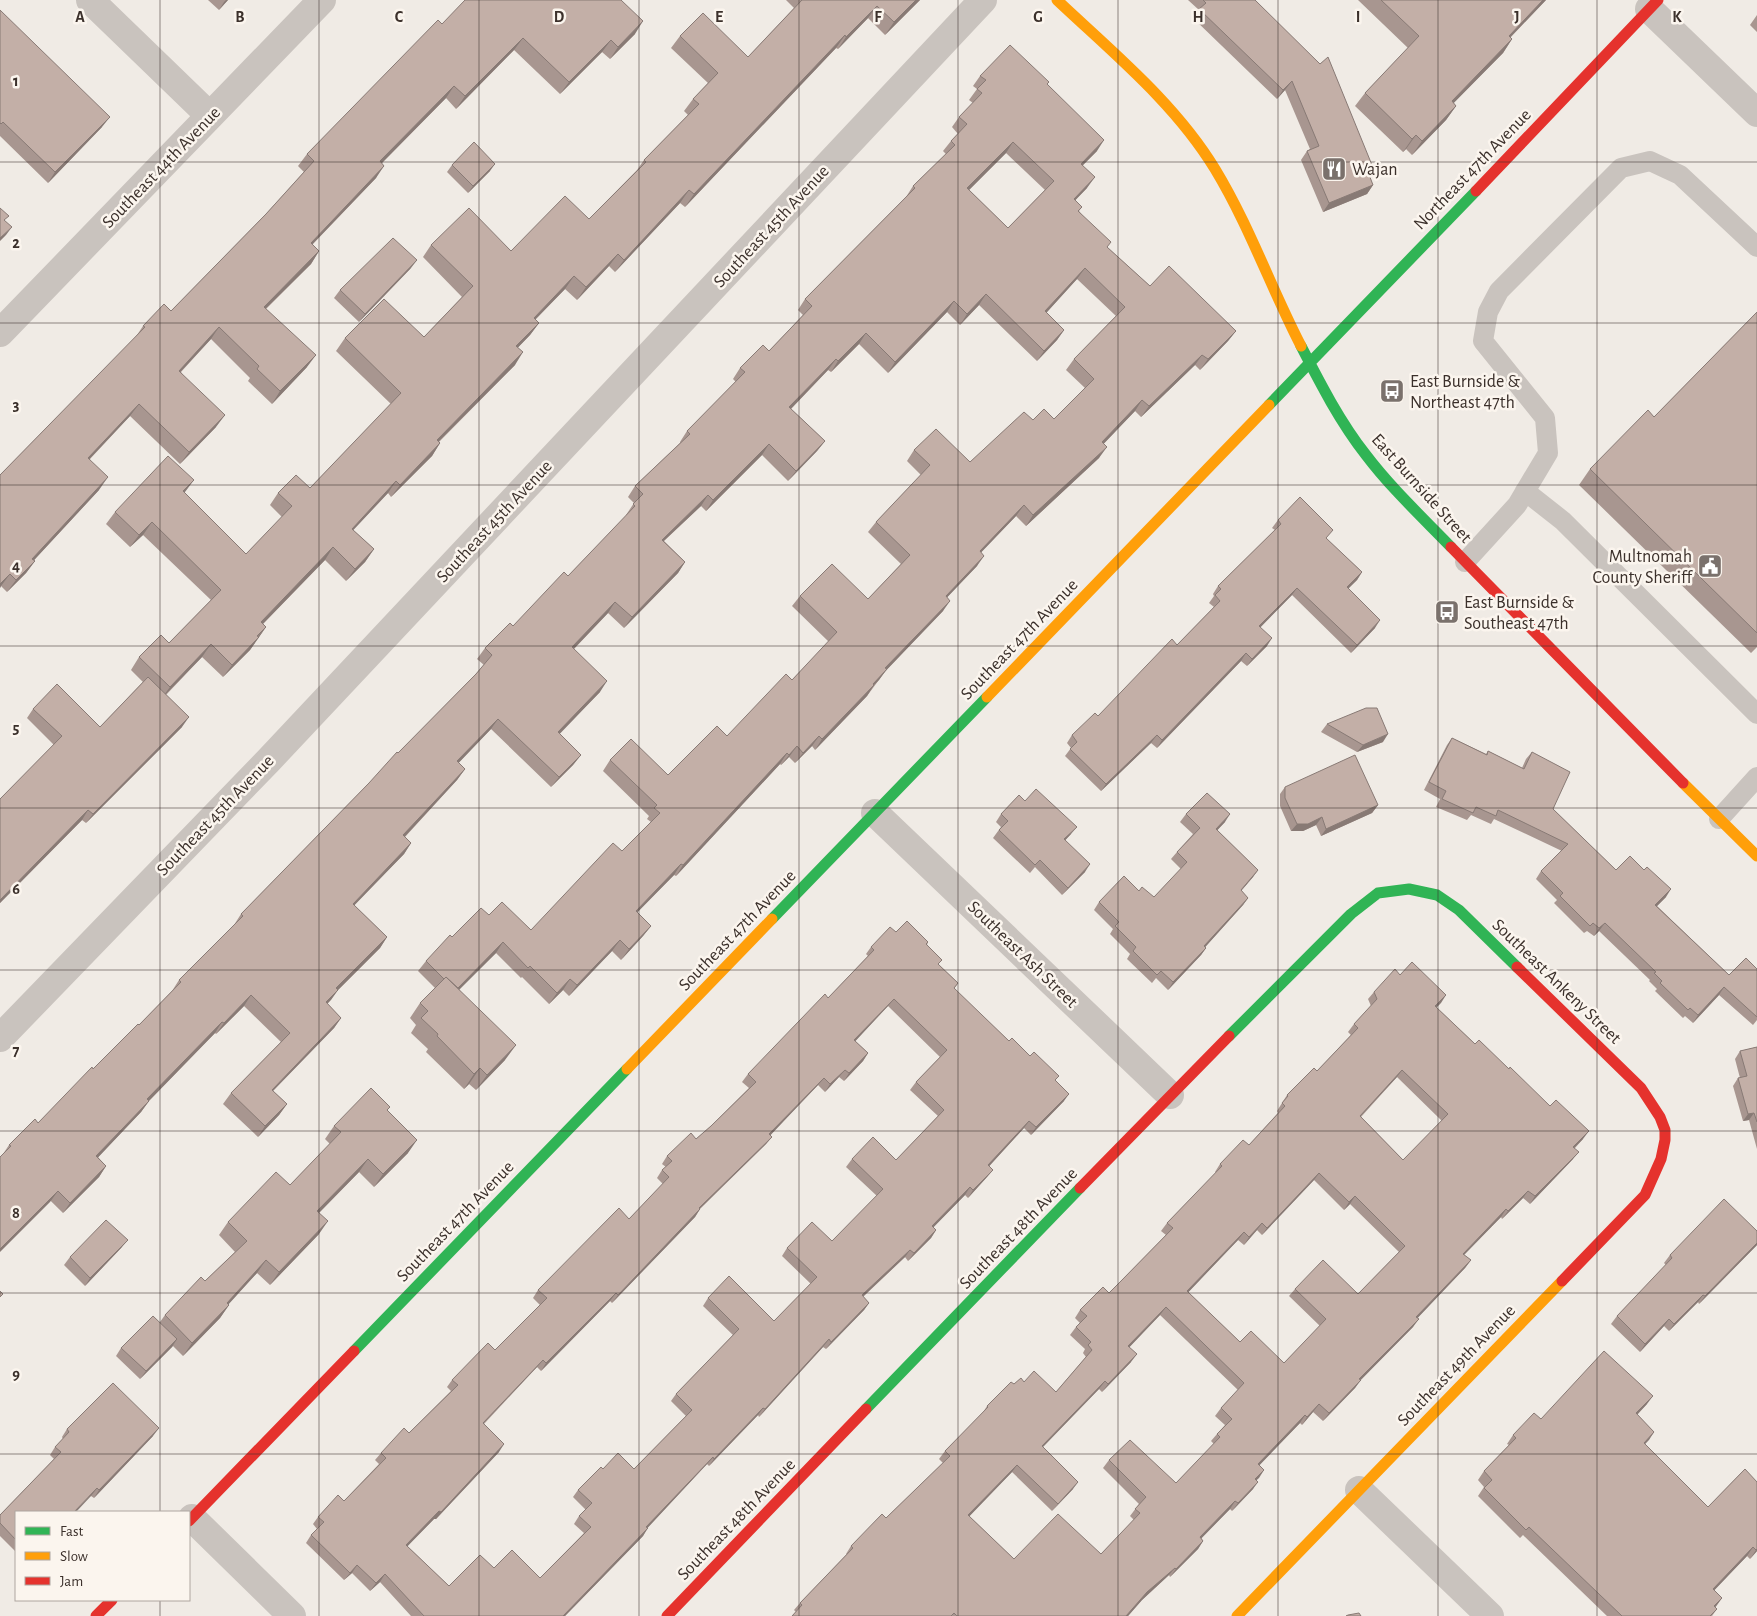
<svg xmlns="http://www.w3.org/2000/svg" width="1757" height="1616" font-family="'Alegreya Sans',sans-serif">
<style>
.lines{fill:none;stroke-linecap:round;stroke-linejoin:round}
.lane{stroke:#c9c3be;stroke-width:20}
.street{stroke:#c9c3be;stroke-width:28}
.fast{stroke:#30b455;stroke-width:11}
.slow{stroke:#ff9f0a;stroke-width:11}
.jam{stroke:#e5322d;stroke-width:11}
.wall{fill:#a89690;fill-rule:evenodd}
.shaded-wall{fill:#887a75}
.building{fill:#c3afa7;stroke:#887a75;fill-rule:evenodd}
.grid{fill:none;stroke:#3b302b;stroke-width:1;stroke-opacity:0.55}
.labels{text-anchor:middle;stroke-width:5;stroke-linejoin:round;paint-order:stroke}
.street-label{font-size:18px;fill:#3b302b;stroke:#fbf5ee}
.poi-label{font-size:18px;fill:#3b302b;stroke:#fbf5ee;text-anchor:start}
.grid-label{font-size:16px;text-anchor:middle;font-weight:bold;fill:#3b302b;stroke:#fbf5ee;stroke-width:5;stroke-linejoin:round;paint-order:stroke}
</style>
<rect width="100%" height="100%" fill="#f0ebe5"/>
<g class="lines">
<!-- lane -->
<path class="lane" d="M1525 491 1563 521 1757 714
M1465 562 1517 505 1548 453 1545 418 1483 341 1488 312 1499 291 1621 168 1650 161 1680 175 1757 247
M1719 819 1757 777"/>
<!-- street -->
<path class="street" d="M90 0 210 116
M1649 9 1757 113
M0 333 322 0
M875 813 1170 1095
M0 1038 268 761 983 0
M1359 1490 1490 1616
M192 1518 292 1616"/>
<!-- fast -->
<path class="fast" d="M1301 346C1320 383 1340 422 1366 455 1391 488 1422 517 1451 547
M1269 405 1476 191
M772 919 987 697
M1229 1036 1351 914 1378 893 1409 889 1437 895 1459 910 1517 967
M354 1351 627 1069
M866 1409 1080 1188"/>
<!-- slow -->
<path class="slow" d="M1057 0C1112 52 1175 103 1215 169 1249 225 1271 288 1301 346
M987 697 1269 405
M1683 783 1757 856
M627 1069 772 919
M1237 1616 1562 1281"/>
<!-- jam -->
<path class="jam" d="M1476 191 1658 0
M1451 547 1683 783
M1517 967 1641 1088 1660 1117 1665 1130V1140L1661 1159 1645 1195 1562 1281
M1080 1188 1229 1036
M189 1521 354 1351
M96 1616 112 1600
M667 1616 866 1409"/>
</g>
<!-- wall -->
<path class="wall" d="M208 0H228L219 10Z
M786 0H920L885 35 868 18 838 49 836 48 685 207 680 203 615 272 609 266 577 300 565 289 535 320 539 323 530 335 518 347 515 365 439 442 440 443 432 456 391 497 388 493 353 530 374 549 365 562 346 581 325 560 263 624 266 627 250 650 223 677 202 657 166 695 182 727 86 823 82 820 0 903V799L54 745 27 718 33 709 100 727 143 682 131 670 139 657 169 643 211 600 143 535 130 547 106 524 115 512 185 493 246 554 282 517 270 505 278 493 310 488 391 404 336 351 345 338 424 337 462 297 423 257 431 245 511 251 589 219 637 170 644 160 688 115 684 111 693 99 708 83 671 48 680 36 748 57 794 8Z
M1188 0H1255L1374 170 1369 177 1373 185 1367 194 1323 212 1301 160 1307 151 1310 149 1285 90 1277 99 1193 18 1199 10Z
M1358 0H1546L1510 38 1512 39 1503 53 1453 103 1456 106 1446 120 1412 155 1406 149 1403 152 1355 106 1365 93 1408 48Z
M0 10 102 127 48 183 0 136Z
M1757 15V32L1750 25Z
M442 24 635 34 610 59 602 52 560 94 514 50 456 109 446 98 382 163 376 178 312 245 319 251 311 264 266 309 307 367 272 404 248 381 250 378 211 339 181 372 216 427 180 464 130 416 90 459 99 490 34 560 35 561 26 573 7 592 1 586 0 588V475L135 338 143 326 171 311 266 214 304 172 298 166 307 154Z
M980 76 1047 85 1097 151 1083 165 1087 188 1075 200 1082 207 1079 211 1107 247 1150 286 1236 331 1228 341 1200 370 1195 365 1141 417 1135 411 1104 443 1099 458 1026 526 1016 516 981 552 977 566 947 597 943 611 887 669 867 696 815 750 812 746 795 763 789 757 781 765 780 764 676 876 674 875 637 912 651 926 643 936 621 960 612 951 569 996 563 990 549 1004 522 977 521 978 496 953 459 989 505 1060 476 1090 469 1084 464 1089 426 1052 428 1049 411 1033 416 1025 410 1018 420 1003 435 988 418 971 426 961 452 937 489 915 531 930 622 851 651 822 647 819 649 816 603 771 610 760 668 775 727 736 792 680 829 642 792 606 800 596 868 599 901 564 868 532 876 522 921 475 907 461 914 450 970 462 1033 420 1054 419 1085 388 1066 370 1074 359 1116 316 1077 279 1046 313 1064 330 1057 340 1037 361 979 305 960 325 947 312 888 373 859 344 831 372 828 370 791 409 825 441 817 451 788 481 762 455 706 511 701 506 664 541 685 562 678 573 624 628 608 613 574 649 600 692 559 733 581 755 573 765 551 787 491 729 458 763 465 769 457 780 405 837 411 843 404 854 354 905 387 937 380 948 338 990 327 1004 341 1018 334 1028 273 1091 287 1104 279 1115 258 1137 223 1104 231 1093 281 1042 244 1006 216 1034 215 1033 149 1101 141 1112 98 1157 106 1166 99 1177 63 1213 3 1154 9 1145 38 1123 139 1025 172 991 179 980 234 925 241 914 476 674 484 665 477 659 485 648 513 626 568 576 627 515H626L634 503 628 497 635 486 680 443V442L687 431 736 382 733 379 740 368 769 351 803 315 798 310 805 299 906 197 913 186 946 154 943 151 951 141 958 134 952 127 959 117 973 103 969 100 977 89 973 86ZM1006 153 1045 190 1008 228 969 190Z
M452 165 490 171 468 193 447 172Z
M411 268 359 322 334 298 340 290Z
M1757 312V647L1751 653 1579 485 1590 469 1654 417Z
M1278 520 1327 539 1362 572 1357 580 1348 588 1375 628 1351 653 1292 595 1260 627 1267 646 1247 666 1241 661 1157 748 1151 743 1101 791 1065 756 1071 748 1067 743 1072 735 1098 716 1177 645 1214 607 1209 603 1214 596 1213 594 1218 586 1275 530 1272 528Z
M1327 724 1383 742 1357 752 1321 732Z
M1452 738 1486 754 1488 751 1522 768 1526 759 1532 752 1553 809 1616 870 1666 897 1657 906 1729 975 1757 969V1020L1753 1025 1719 995 1693 1023 1685 1016 1683 1018 1655 991 1657 989 1649 981 1650 980 1599 931 1594 936 1587 931 1584 933 1554 903 1557 900 1536 879 1541 871 1562 851 1494 819 1491 824 1471 815 1467 820 1436 807 1440 799 1424 790 1447 745Z
M1285 787 1378 805 1372 813 1321 836 1316 825 1303 831H1291L1280 806V794Z
M1025 801 1071 834 1065 840 1085 872 1062 895 1035 867 1030 873 993 838 1001 827 996 822 1001 814Z
M1186 814 1225 822 1217 830 1258 870 1253 877 1241 891 1248 898 1243 905 1205 947 1206 948 1201 955 1168 990 1156 978 1152 983 1127 959 1130 954 1110 934 1113 929 1094 910 1099 902 1139 891 1154 897 1181 869 1171 859 1177 852 1193 834 1180 822Z
M896 932 928 942 927 945 939 965 958 983 954 989 1009 1041 1055 1080 1064 1101 1031 1135 1024 1128 989 1166 993 1170 987 1177 968 1198 965 1195 933 1227 936 1230 931 1238 908 1261 905 1257 863 1297 869 1303 864 1310 826 1349 823 1347 759 1417 758 1415 709 1466 707 1464 647 1528 643 1536 565 1616H411L380 1582 370 1591 352 1573 344 1580 306 1543 311 1535 317 1529 313 1524 318 1517 344 1501 379 1464 375 1460 381 1453 409 1433 451 1391 447 1387 452 1380 495 1350 540 1305 533 1298 538 1290 629 1219 663 1184 657 1178 662 1170 666 1167 662 1164 667 1156 696 1139 711 1126 749 1088 742 1082 748 1074 828 998 868 956 866 954 871 947ZM888 1006 940 1057 916 1082 910 1090 938 1116 896 1160 852 1159 846 1167 877 1196 832 1241 787 1248 782 1256 811 1284 774 1321 708 1298 703 1306 733 1335 676 1394 671 1401 686 1416 634 1469H603L578 1490 573 1497 586 1510 579 1516 574 1524 584 1533 540 1578 494 1568 449 1586 407 1546 434 1519H436L499 1452 484 1424 537 1367 541 1371 610 1301 612 1303 695 1217 700 1209 766 1144 772 1137 770 1135 818 1085 825 1092 839 1077 844 1081 863 1061 868 1053 855 1041Z
M1400 975 1446 995 1436 1007 1475 1044 1509 1069 1583 1139 1575 1148 1573 1159 1530 1204 1523 1198 1502 1219 1501 1217 1464 1255 1471 1260 1465 1268 1417 1318 1413 1327 1360 1380 1355 1388 1323 1421 1313 1412 1302 1425 1300 1423 1259 1465 1264 1470 1256 1480 1253 1489 1232 1511 1230 1509 1201 1538 1203 1541 1198 1549 1170 1577 1169 1575 1142 1600 1128 1616H792L796 1612 794 1610 800 1603 847 1554H846L851 1546 886 1518 943 1463 939 1459 945 1451 982 1414 987 1406 1014 1384 1024 1382 1056 1392 1086 1357 1083 1353 1085 1349 1070 1335 1076 1327 1080 1323 1075 1318 1080 1310 1109 1293 1121 1281 1166 1235 1161 1231 1167 1223 1216 1173 1215 1172 1220 1164 1249 1145 1278 1113 1277 1111 1287 1095 1317 1071 1351 1035 1348 1032 1354 1024 1371 1006 1368 999 1374 992ZM1397 1077 1442 1121 1403 1160 1361 1117ZM1314 1180 1344 1210 1350 1204 1399 1252 1358 1294 1295 1289 1289 1296 1320 1326 1284 1363 1240 1342 1188 1292 1238 1240 1244 1245 1257 1230 1262 1235ZM1160 1315 1238 1390 1221 1408 1215 1416 1225 1425 1217 1434 1211 1441 1214 1444 1176 1483 1109 1460 1103 1468 1139 1504 1130 1516 1134 1520 1101 1554 1014 1559 969 1516 1012 1472 1052 1511 1073 1489 1043 1447 1099 1389 1102 1392 1131 1362 1129 1347Z
M1757 1047V1149L1749 1120 1743 1121 1733 1086 1738 1078H1740L1735 1059 1740 1051Z
M387 1111 408 1153 374 1187 359 1172 319 1213V1234L270 1285 257 1273 228 1304 229 1305 220 1318 183 1356 173 1346 140 1379 116 1356 121 1348 160 1322 165 1315 205 1281 235 1252 219 1235 228 1222 290 1185 330 1144 325 1139 334 1126Z
M1757 1231V1245L1699 1304 1698 1302 1669 1331 1664 1326 1640 1352 1611 1324 1617 1316 1666 1265 1664 1263 1670 1255Z
M122 1247 85 1286 64 1265 70 1257Z
M1647 1404 1637 1415 1654 1432 1645 1444 1708 1507 1745 1469 1757 1551 1750 1559 1747 1556 1714 1590 1722 1598 1715 1608 1717 1609 1712 1616H1607L1523 1535 1520 1538 1478 1496 1484 1487 1478 1480 1484 1471 1509 1445 1507 1444 1513 1435 1541 1419Z
M67 1429 153 1436 94 1498 91 1496 16 1512V1552L0 1536V1515L54 1459 50 1455 55 1447 63 1439 62 1437Z"/>
<!-- shaded-wall -->
<path class="shaded-wall" d="M226 0H228L219 10 224 2Z
M916 0H920L885 35 894 22Z
M1543 0H1546L1499 49 1509 36Z
M877 6 868 18 838 49 846 37Z
M643 21 635 34 610 59 618 47Z
M845 35 836 48 685 207 694 194Z
M523 38 514 50 456 109 465 96Z
M1512 39 1503 53 1442 115 1452 101Z
M611 40 602 52 560 94 569 82Z
M1292 81 1285 90 1277 99 1283 90Z
M454 86 446 98 371 174 380 161Z
M1456 106 1446 120 1412 155 1422 141Z
M110 117 102 127 48 183 55 172Z
M1416 135 1406 149 1403 152 1412 139Z
M1104 140 1097 151 1074 174 1081 164Z
M1013 142 1006 153 960 199 967 188Z
M495 164 490 171 468 193 473 186Z
M384 166 376 178 302 255 311 243Z
M1374 170 1368 179V172Z
M1095 177 1087 188 1066 210 1074 199Z
M1373 185 1367 194 1323 212 1329 203Z
M689 190 680 203 615 272 624 260Z
M12 227 6 235 0 241V238Z
M319 251 311 264 255 319 264 307Z
M618 254 609 266 577 300 586 287Z
M417 260 411 268 359 322 365 314Z
M1085 268 1077 279 1038 322 1045 311Z
M574 276 565 289 525 330 534 318Z
M986 294 979 305 960 325 967 314Z
M954 301 947 312 888 373 895 362Z
M539 323 530 335 508 358 516 346Z
M219 327 211 339 170 383 179 371Z
M1064 330 1057 340 1037 361 1044 351Z
M1236 331 1228 341 1200 370 1208 359Z
M866 333 859 344 831 372 838 361Z
M523 352 515 365 428 452 437 440Z
M316 355 307 367 272 404 280 391Z
M1202 355 1195 365 1141 417 1149 406Z
M836 359 828 370 782 418 789 407Z
M1142 400 1135 411 1095 453 1102 442Z
M139 404 130 416 79 470 88 458Z
M225 415 216 427 180 464 189 452Z
M825 441 817 451 788 481 796 471Z
M440 443 432 456 391 497 400 485Z
M769 444 762 455 706 511 713 500Z
M1107 447 1099 458 1026 526 1033 515Z
M108 477 99 490 24 571 32 559Z
M194 480 185 492 174 503 183 491Z
M396 481 388 493 343 541 352 529Z
M708 495 701 506 654 550 662 540Z
M1024 505 1016 516 972 562 980 551Z
M152 522 143 535 130 547 139 535Z
M333 547 325 560 253 634 261 622Z
M374 549 365 562 346 581 355 569Z
M984 556 977 566 938 607 946 596Z
M35 561 26 573 7 592 16 580Z
M685 562 678 573 624 628 632 617Z
M1362 572 1357 580 1342 595 1347 587Z
M10 574 1 586 0 588V584Z
M1297 588 1292 595 1254 634 1259 626Z
M950 601 943 611 878 679 885 668Z
M615 602 608 613 565 658 572 647Z
M1380 620 1375 628 1351 653 1357 645Z
M266 627 250 650 223 677 232 665Z
M1272 638 1267 646 1247 666 1252 659Z
M211 644 202 657 161 699 170 687Z
M1246 653 1241 661 1157 748 1162 740Z
M887 669 879 680 865 694 873 684Z
M607 681 600 692 551 743 558 732Z
M874 685 867 696 815 750 822 739Z
M189 717 182 727 86 823 93 814Z
M498 719 491 729 450 772 457 761Z
M1388 734 1383 742 1357 752 1363 745Z
M1157 735 1151 743 1101 791 1106 784Z
M819 736 812 746 795 763 803 753Z
M797 746 789 757 781 765 789 755Z
M787 753 780 764 676 876 683 865Z
M581 755 573 765 551 787 559 777Z
M465 769 457 780 396 846 403 835Z
M1378 805 1372 813 1321 836 1326 829Z
M88 810 82 820 0 903V900Z
M1230 814 1225 822 1211 837 1216 829Z
M1322 817 1316 825 1303 831H1291L1297 824Z
M1077 827 1071 834 1059 847 1064 839Z
M411 843 404 854 345 915 353 904Z
M681 864 674 875 628 922 636 911Z
M1090 864 1085 872 1062 895 1068 888Z
M1258 870 1253 877 1235 898 1241 890Z
M1671 889 1666 897 1650 913 1655 905Z
M1248 898 1243 905 1199 954 1204 946Z
M1605 923 1599 931 1594 936 1599 928Z
M651 926 643 936 621 960 629 949Z
M387 937 380 948 338 990 331 1000 318 1013 336 988Z
M620 940 612 951 569 996 577 985Z
M503 942 496 953 448 1001 455 990Z
M1206 948 1201 955 1168 990 1173 982Z
M570 979 563 990 549 1004 557 993Z
M1724 987 1719 995 1693 1023 1698 1015Z
M251 995 244 1006 216 1034 224 1023Z
M1446 995 1441 1003 1430 1014 1435 1006Z
M894 999 888 1006 849 1048 854 1040Z
M341 1018 334 1028 264 1100 272 1090Z
M222 1022 215 1033 140 1110 147 1099Z
M516 1045 505 1060 476 1090 487 1075Z
M868 1053 863 1061 844 1081 849 1073Z
M480 1068 469 1084 464 1089 474 1074Z
M845 1070 839 1077 825 1092 830 1084Z
M1402 1070 1397 1077 1354 1123 1360 1116Z
M824 1078 818 1085 764 1142 769 1134Z
M1069 1094 1064 1101 1031 1135 1036 1127Z
M149 1101 141 1112 89 1167 96 1156Z
M287 1104 279 1115 258 1137 265 1126Z
M1754 1113 1749 1120 1743 1121 1748 1114Z
M1029 1121 1024 1128 983 1173 988 1165Z
M1589 1131 1583 1139 1568 1154 1573 1147Z
M772 1137 766 1144 693 1215 699 1208Z
M417 1140 408 1153 374 1187 383 1174Z
M1579 1152 1573 1159 1530 1204 1535 1196Z
M368 1159 359 1172 308 1224 317 1211Z
M106 1166 99 1177 63 1213 70 1203Z
M993 1170 987 1177 968 1198 973 1190Z
M1319 1173 1314 1180 1262 1235 1267 1228Z
M970 1187 965 1195 927 1234 932 1226Z
M58 1191 50 1202 0 1252V1249Z
M1528 1191 1523 1198 1502 1219 1508 1211Z
M1355 1196 1350 1204 1344 1210 1349 1202Z
M700 1209 695 1217 612 1303 618 1295Z
M1506 1209 1501 1217 1458 1261 1463 1254Z
M328 1221 319 1234 270 1285 279 1272Z
M1262 1223 1257 1230 1244 1245 1249 1237Z
M936 1230 931 1238 908 1261 914 1253Z
M1244 1232 1238 1240 1182 1299 1187 1291Z
M128 1240 122 1247 85 1286 90 1278Z
M1757 1243V1245L1699 1304 1705 1296Z
M910 1250 905 1257 856 1303 862 1295Z
M266 1260 257 1273 218 1316 227 1303Z
M1471 1260 1465 1268 1411 1325 1416 1317Z
M616 1293 610 1301 541 1371 546 1363Z
M1703 1295 1698 1302 1669 1331 1674 1324Z
M869 1303 864 1310 826 1349 831 1342Z
M229 1305 220 1318 183 1356 192 1343Z
M1166 1307 1160 1315 1123 1354 1128 1346Z
M1419 1319 1413 1327 1354 1387 1359 1379Z
M1669 1319 1664 1326 1640 1352 1645 1344Z
M177 1339 172 1347 140 1379 146 1371Z
M829 1339 823 1347 759 1417 765 1409Z
M1137 1354 1131 1362 1102 1392 1108 1384Z
M543 1360 537 1367 477 1430 483 1423Z
M1361 1380 1355 1388 1323 1421 1329 1413Z
M1105 1381 1099 1389 1036 1454 1042 1446Z
M1653 1396 1647 1404 1630 1422 1636 1413Z
M1319 1404 1313 1412 1302 1425 1307 1417Z
M763 1408 758 1415 709 1466 714 1459Z
M1305 1415 1300 1423 1253 1472 1258 1464Z
M159 1428 153 1436 94 1498 99 1490Z
M1654 1432 1649 1440 1638 1451 1644 1443Z
M504 1444 499 1452 436 1519H434L401 1553 406 1545Z
M713 1457 707 1464 641 1535 646 1527Z
M1017 1465 1012 1472 963 1523 968 1515Z
M1264 1470 1259 1478 1250 1486 1255 1479Z
M1078 1482 1073 1489 1052 1511 1058 1504Z
M1258 1482 1253 1489 1232 1511 1238 1503Z
M97 1488 91 1496 76 1512H74Z
M1235 1501 1230 1509 1195 1545 1200 1537Z
M648 1528 643 1536 565 1616H563Z
M1203 1541 1198 1549 1170 1577 1176 1569Z
M1753 1547 1747 1556 1707 1598 1713 1589Z
M1757 1549V1551L1750 1559 1756 1550Z
M357 1565 352 1573 344 1580 350 1573Z
M1175 1568 1169 1575 1142 1600 1128 1616H1126L1147 1592Z
M385 1574 380 1582 370 1591 376 1583Z
M1722 1598 1716 1606 1708 1615 1714 1606Z"/>
<!-- building -->
<path class="building" d="M465 0H621L643 21 618 47 611 40 569 82 523 38 465 96 454 86 380 161 384 166 311 243 319 251 264 307 316 355 280 391 257 369 259 366 219 327 179 371 225 415 189 452 139 404 88 458 108 477 32 559 35 561 16 580 10 574 0 584V475L145 327 143 326 164 304 171 311 266 214 314 161 307 154 438 20 442 24Z
M802 0H916L894 22 877 6 846 37 845 35 694 194 689 190 624 260 618 254 586 287 574 276 534 318 539 323 516 346 523 352 437 440 440 443 400 485 396 481 352 529 374 549 355 569 333 547 261 622 266 627 257 636 259 637 232 665 211 644 170 687 139 657 161 635 169 643 221 590 152 522 139 535 115 512 168 456 194 480 183 491 246 554 292 506 278 493 296 475 310 488 401 393 345 338 384 299 424 337 473 286 431 245 469 208 511 251 565 196 589 219 646 162 644 160 699 104 693 99 718 73 680 36 703 13 748 57Z
M1203 0H1255L1320 64 1328 57 1374 170 1368 172 1373 185 1329 203 1307 151 1319 146 1292 81 1283 90 1199 9 1206 3Z
M1381 0H1543L1509 36 1512 39 1452 101 1456 106 1422 141 1416 135 1412 139 1365 93 1419 36Z
M0 10 110 117 55 172 3 122 1 124 0 123Z
M1010 45 1049 82 1047 84 1104 140 1081 164 1095 177 1074 199 1082 207 1078 211 1111 242 1107 247 1150 286 1169 266 1236 331 1208 359 1202 355 1149 406 1142 400 1102 442 1107 447 1033 515 1024 505 980 551 984 556 946 596 950 601 885 668 887 669 873 684 874 685 822 739 819 736 803 753 797 746 789 755 787 753 683 865 681 864 636 911 651 926 629 949 620 940 577 985 570 979 557 993 530 966 528 968 503 942 458 988 446 977 444 979 426 961 450 935 452 937 481 908 489 915 502 902 531 930 613 843 622 851 660 813 654 808 657 805 610 760 631 739 668 775 717 726 727 736 786 674 792 680 837 632 800 596 832 564 868 599 910 555 876 522 930 465 914 450 936 429 970 462 1024 412 1033 420 1044 409 1054 419 1094 379 1074 359 1125 307 1085 268 1045 311 1064 330 1044 351 986 294 967 314 954 301 895 362 866 333 838 361 836 359 789 407 825 441 796 471 769 444 713 500 708 495 662 540 685 562 632 617 615 602 572 647 607 681 558 732 581 755 559 777 498 719 457 761 465 769 403 835 411 843 353 904 387 937 336 988 338 990 326 1002 341 1018 272 1090 287 1104 265 1126 231 1093 290 1033 251 995 224 1023 222 1022 147 1099 149 1101 96 1156 106 1166 70 1203 58 1191 0 1249V1157L11 1146 9 1145 35 1119 38 1123 92 1067 93 1069 138 1024 139 1025 181 982 179 980 243 916 241 914 369 783 397 752 398 753 476 674 492 655 485 648 510 623 513 626 564 572 568 576 635 506 633 504 643 494 635 486 690 434 687 431 745 372 740 368 763 345 769 351 812 306 805 299 915 188 913 186 955 145 951 141 967 124 959 117 982 93 977 89 986 80 980 76ZM1013 142 1054 181 1008 228 967 188Z
M474 142 495 164 473 186 452 165Z
M0 208 9 216 4 220 12 227 0 238Z
M393 238 417 260 365 314 340 290Z
M1757 312V633L1590 469 1648 410 1654 417Z
M1300 497 1333 530 1326 538 1362 572 1347 587 1380 620 1357 645 1297 588 1259 626 1272 638 1252 659 1246 653 1162 740 1157 735 1106 784 1070 749 1077 742 1072 735 1095 713 1098 716 1172 639 1177 645 1220 601 1215 595 1221 589 1218 586 1281 524 1278 520Z
M148 677 189 717 93 814 88 810 0 900V799L62 736 33 709 57 684 100 727Z
M1366 708H1377L1388 734 1363 745 1327 724Z
M1452 738 1487 755 1488 751 1524 769 1532 752 1570 772 1553 809 1616 870 1630 856 1644 870 1647 867 1671 889 1655 905 1729 975 1746 958 1757 969V1017L1724 987 1698 1015 1690 1008 1688 1010 1660 983 1662 981 1654 973 1656 972 1605 923 1599 928 1593 923 1590 926 1560 896 1563 893 1541 871 1568 844 1498 810 1496 816 1476 807 1473 813 1442 799 1446 791 1429 782Z
M1355 755 1378 805 1326 829 1322 817 1308 824H1297L1285 798V787Z
M1036 789 1077 827 1064 839 1090 864 1068 888 1040 860 1035 865 999 830 1008 821 1001 814 1019 795 1025 801Z
M1207 793 1230 814 1216 829 1258 870 1241 890 1248 898 1204 946 1206 948 1173 982 1161 971 1157 975 1133 951 1136 947 1115 926 1119 922 1099 902 1124 876 1139 891 1142 887 1154 897 1187 862 1177 852 1200 828 1186 814Z
M907 921 928 942 926 944 942 960 938 964 958 983 954 988 1009 1041 1012 1038 1030 1056 1034 1052 1059 1076 1055 1080 1069 1094 1036 1127 1029 1121 988 1165 993 1170 973 1190 970 1187 932 1226 936 1230 914 1253 910 1250 862 1295 869 1303 831 1342 829 1339 765 1409 763 1408 714 1459 713 1457 646 1527 648 1528 563 1616H424L385 1574 376 1583 357 1565 350 1573 311 1535 324 1522 318 1517 338 1495 344 1501 386 1458 381 1453 404 1428 409 1433 458 1385 452 1380 488 1343 495 1350 547 1298 538 1290 619 1208 629 1219 669 1177 662 1170 672 1161 667 1156 691 1133 696 1139 711 1126 756 1082 748 1074 825 994 828 998 874 950 871 947 890 927 896 932ZM894 999 947 1050 916 1082 944 1110 896 1160 873 1137 852 1159 883 1189 832 1241 812 1222 787 1248 817 1277 774 1321 729 1276 708 1298 739 1329 676 1394 692 1410 634 1469 618 1453 603 1469 601 1467 578 1490 592 1503 579 1516 591 1527 540 1578 512 1550 494 1568 480 1555 449 1586 406 1545 439 1511 441 1512 504 1444 483 1423 543 1360 546 1363 616 1293 618 1295 700 1209 699 1208 772 1137 769 1134 824 1078 830 1084 845 1070 849 1073 868 1053 854 1040Z
M1412 962 1446 995 1435 1006 1475 1044 1479 1040 1509 1069 1510 1067 1550 1106 1556 1100 1589 1131 1573 1147 1579 1152 1535 1196 1528 1191 1508 1211 1506 1209 1463 1254 1471 1260 1416 1317 1419 1319 1359 1379 1361 1380 1329 1413 1319 1404 1307 1417 1305 1415 1258 1464 1264 1470 1255 1479 1258 1482 1238 1503 1235 1501 1200 1537 1203 1541 1176 1569 1175 1568 1147 1592 1126 1616H957L954 1613 951 1616H792L802 1605 800 1603 853 1548 851 1546 882 1514 886 1518 950 1456 945 1451 988 1407 987 1406 1011 1382 1014 1384 1021 1378 1024 1382 1034 1371 1056 1392 1092 1350 1088 1345 1091 1342 1076 1327 1087 1316 1080 1310 1103 1287 1109 1293 1121 1281 1173 1228 1167 1223 1222 1166 1220 1164 1243 1140 1249 1145 1285 1106 1282 1103 1288 1096 1287 1095 1314 1068 1317 1071 1358 1028 1354 1024 1377 999 1374 992 1395 969 1400 975ZM1402 1070 1448 1114 1403 1160 1360 1116ZM1319 1173 1349 1202 1355 1196 1405 1246 1358 1294 1323 1260 1295 1289 1326 1319 1284 1363 1251 1331 1240 1342 1187 1291 1244 1232 1249 1237 1262 1223 1267 1228ZM1166 1307 1244 1383 1221 1408 1232 1419 1217 1434 1220 1437 1176 1483 1130 1440 1109 1460 1146 1497 1135 1509 1140 1513 1101 1554 1058 1514 1014 1559 968 1515 1017 1465 1058 1504 1078 1482 1042 1446 1105 1381 1108 1384 1137 1354 1128 1346Z
M446 977 516 1045 487 1075 480 1068 474 1074 437 1036 438 1034 421 1018 428 1011 420 1003Z
M1757 1047V1122L1754 1113 1748 1114 1738 1078 1747 1076 1740 1051Z
M371 1088 390 1107 387 1110 417 1140 383 1174 368 1159 317 1211 328 1221 279 1272 266 1260 227 1303 229 1305 192 1343 165 1315 201 1277 205 1281 247 1241 228 1222 276 1172 290 1185 341 1132 334 1126Z
M1724 1199 1757 1231V1243L1705 1296 1703 1295 1674 1324 1669 1319 1645 1344 1617 1316 1672 1258 1670 1255Z
M106 1220 128 1240 90 1278 70 1257Z
M0 1291 3 1294 0 1297Z
M153 1316 177 1339 146 1371 121 1348Z
M1604 1351 1653 1396 1636 1413 1654 1432 1644 1443 1708 1507 1745 1469 1757 1482V1549L1756 1550 1753 1547 1713 1589 1722 1598 1714 1606 1717 1609 1710 1616H1622L1529 1527 1526 1530 1484 1488 1492 1480 1484 1471 1516 1438 1513 1435 1534 1413 1541 1419Z
M113 1383 159 1428 99 1490 97 1488 74 1512H16V1540L0 1523V1515L61 1452 55 1447 69 1432 67 1429Z
M1359 1613 1361 1616H1346L1348 1615Z"/>
<!-- grid -->
<path class="grid" d="M160 0V1512M319 0V1616M479 0V1616M639 0V1616M799 0V1616M958 0V1616M1118 0V1616M1278 0V1616M1438 0V1616M1597 0V1616M0 162H1757M0 323H1757M0 485H1757M0 646H1757M0 808H1757M0 970H1757M0 1131H1757M0 1293H1757M0 1454H1757M160 1600V1616"/>
<!-- icons -->
<defs>
<symbol id="restaurant-square" viewBox="-11 -11 22 22"><rect x="-9" y="-9" width="18" height="18" rx="4" fill="#7a716c" stroke="#fbf5ee"/><path d="M-5-6h1v4h1v-4h1v4h1v-4h1v5L-1.5 .5V6h-2V.5L-5-1ZM5-6V6H3V1.5H1.5Q1.5-4 5-6Z" fill="#fff"/></symbol>
<symbol id="bus-square" viewBox="-11 -11 22 22"><rect x="-9" y="-9" width="18" height="18" rx="4" fill="#7a716c" stroke="#fbf5ee"/><path d="M-5-6H5V4H4V6H2V4H-2V6H-4V4H-5ZM-3.5-4V0h7V-4ZM-3.5 1.2v1.5H-2V1.2ZM2 1.2v1.5H3.5V1.2Z" fill="#fff"/></symbol>
<symbol id="civic-square" viewBox="-11 -11 22 22"><rect x="-9" y="-9" width="18" height="18" rx="4" fill="#7a716c" stroke="#fbf5ee"/><path d="M-.6-6.5H3V-4.5H.6V-3L4-1V1h2V6H-6V1h2V-1L-.6-3ZM-1.2 2.5V6h2.4V2.5Z" fill="#fff"/></symbol>
</defs>
<g fill-rule="evenodd">
<use href="#restaurant-square" x="1320" y="155" width="28" height="28"/>
<use href="#bus-square" x="1378" y="377" width="28" height="28"/>
<use href="#civic-square" x="1696" y="552" width="28" height="28"/>
<use href="#bus-square" x="1433" y="598" width="28" height="28"/>
</g>
<g class="labels">
<!-- street labels -->
<g class="street-label">
<text transform="translate(161 167) rotate(-46)" y="6">Southeast 44th Avenue</text>
<text transform="translate(1472 169) rotate(-46)" y="6">Northeast 47th Avenue</text>
<text transform="translate(771 226) rotate(-47)" y="6">Southeast 45th Avenue</text>
<text transform="translate(1422 488) rotate(48)" y="6">East Burnside Street</text>
<text transform="translate(494 521) rotate(-47)" y="6">Southeast 45th Avenue</text>
<text transform="translate(1019 639) rotate(-46)" y="6">Southeast 47th Avenue</text>
<text transform="translate(215 815) rotate(-46)" y="6">Southeast 45th Avenue</text>
<text transform="translate(737 930) rotate(-46)" y="6">Southeast 47th Avenue</text>
<text transform="translate(1023 954) rotate(44)" y="6">Southeast Ash Street</text>
<text transform="translate(1557 981) rotate(44)" y="6">Southeast Ankeny Street</text>
<text transform="translate(455 1221) rotate(-46)" y="6">Southeast 47th Avenue</text>
<text transform="translate(1018 1228) rotate(-46)" y="6">Southeast 48th Avenue</text>
<text transform="translate(1456 1365) rotate(-46)" y="6">Southeast 49th Avenue</text>
<text transform="translate(736 1519) rotate(-46)" y="6">Southeast 48th Avenue</text>
</g>
<!-- poi labels -->
<g class="poi-label">
<text x="1352" y="175">Wajan</text>
<text x="1410" y="387">East Burnside &amp;<tspan x="1410" dy="21">Northeast 47th</tspan></text>
<text x="1692" y="562" text-anchor="end">Multnomah<tspan x="1692" dy="21">County Sheriff</tspan></text>
<text x="1464" y="608">East Burnside &amp;<tspan x="1464" dy="21">Southeast 47th</tspan></text>
</g>
</g>
<g class="grid-label">
<text x="80" y="22">A</text>
<text x="240" y="22">B</text>
<text x="399" y="22">C</text>
<text x="559" y="22">D</text>
<text x="719" y="22">E</text>
<text x="878" y="22">F</text>
<text x="1038" y="22">G</text>
<text x="1198" y="22">H</text>
<text x="1358" y="22">I</text>
<text x="1517" y="22">J</text>
<text x="1677" y="22">K</text>
<text x="16" y="86">1</text>
<text x="16" y="248">2</text>
<text x="16" y="410">3</text>
<text x="16" y="571">4</text>
<text x="16" y="733">5</text>
<text x="16" y="894">6</text>
<text x="16" y="1056">7</text>
<text x="16" y="1218">8</text>
<text x="16" y="1379">9</text>
</g>
<!-- legend -->
<rect x="15" y="1511" width="175" height="90" fill="#fbf5ee" stroke="#aea6a0"/>
<rect x="25" y="1527" width="25" height="8" fill="#30b455" stroke="#aea6a0"/>
<text x="60" y="1536" font-size="15" fill="#3b302b">Fast</text>
<rect x="25" y="1552" width="25" height="8" fill="#ff9f0a" stroke="#aea6a0"/>
<text x="60" y="1561" font-size="15" fill="#3b302b">Slow</text>
<rect x="25" y="1577" width="25" height="8" fill="#e5322d" stroke="#aea6a0"/>
<text x="60" y="1586" font-size="15" fill="#3b302b">Jam</text>
</svg>
